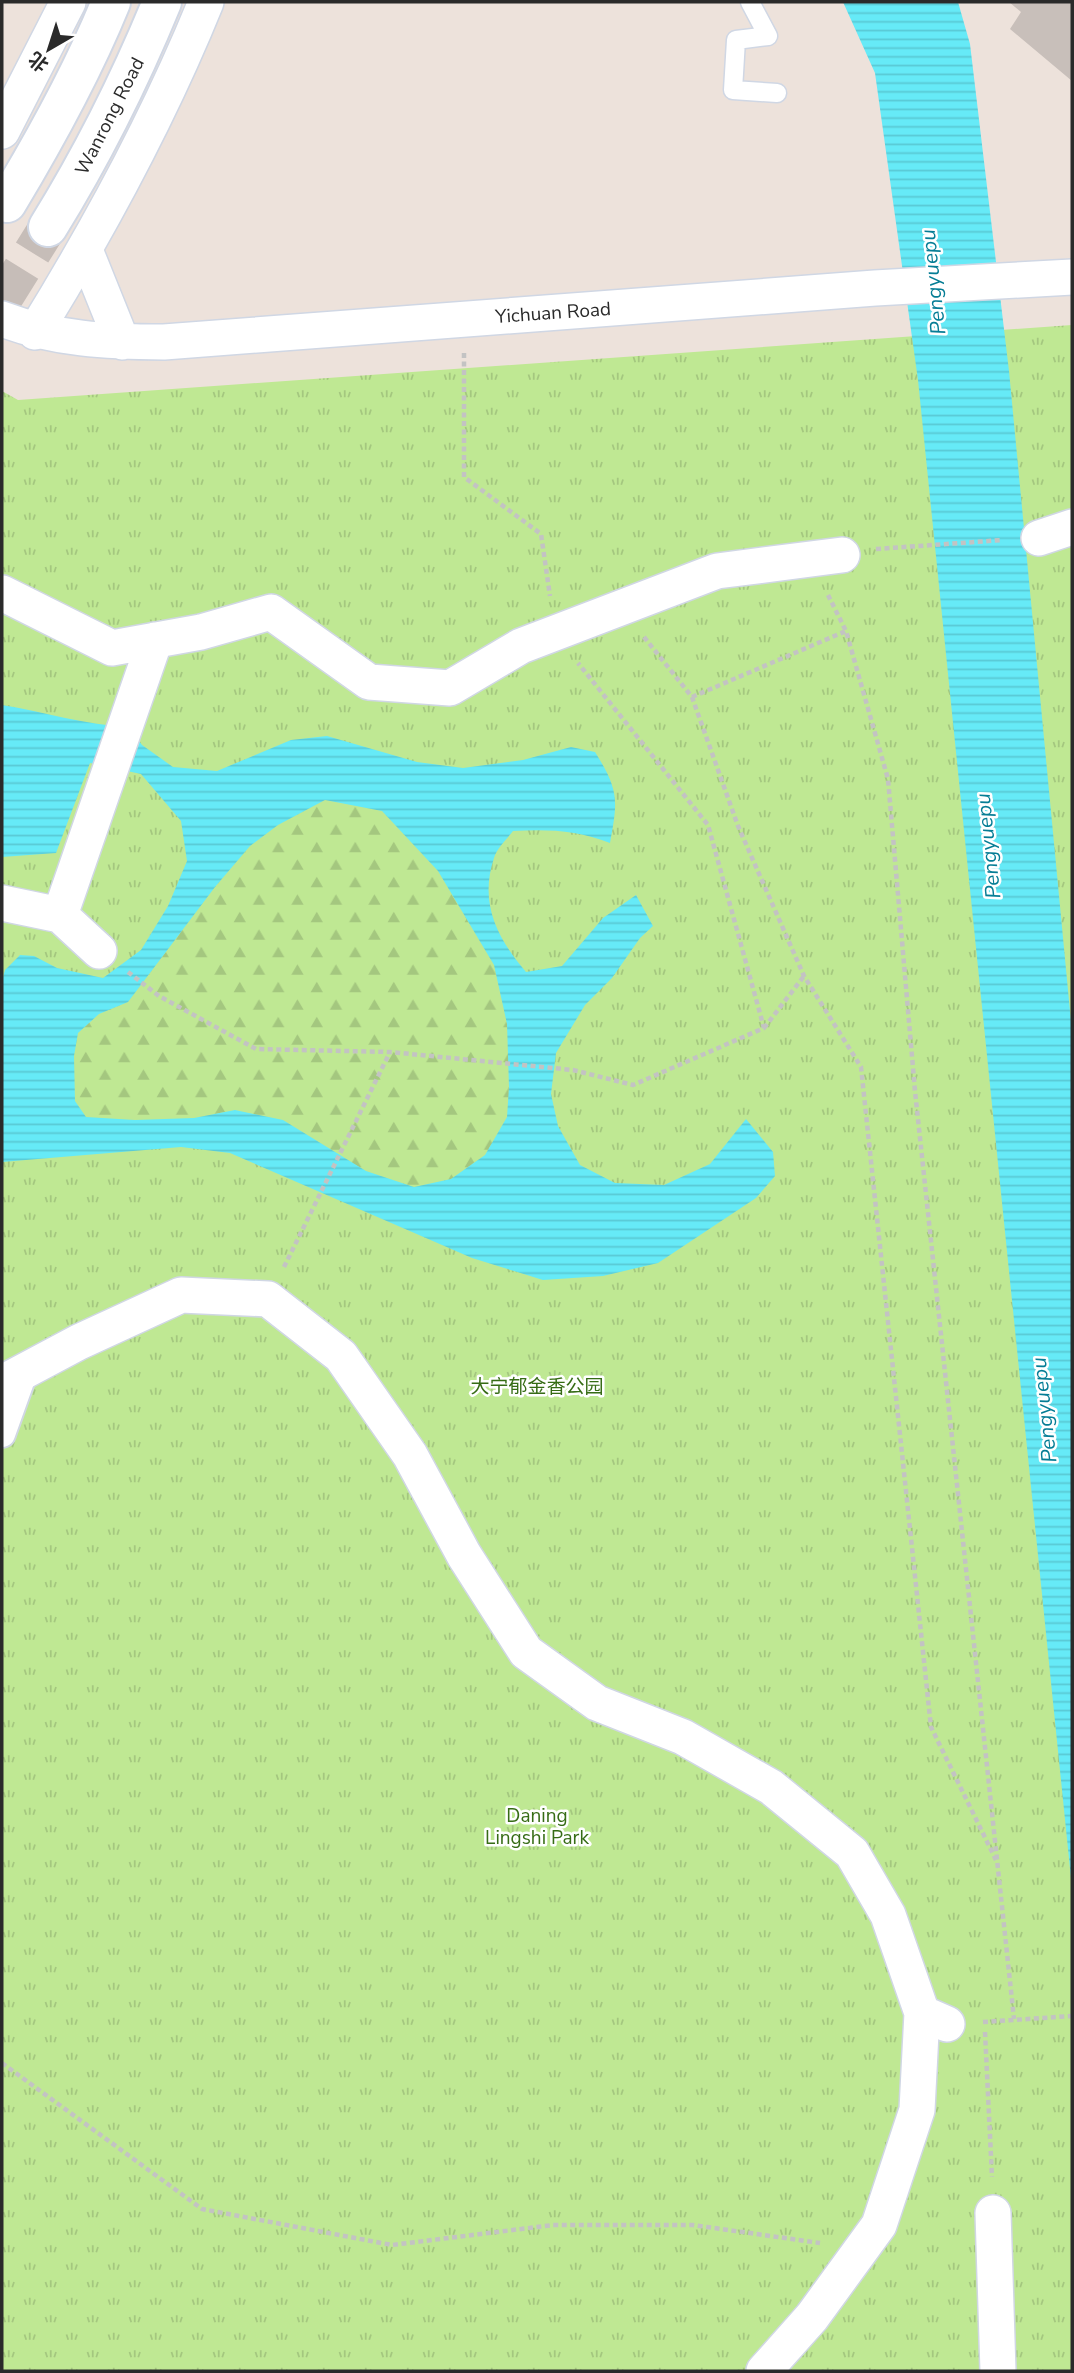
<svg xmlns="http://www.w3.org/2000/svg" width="1074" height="2373" font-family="'Nunito Sans','Noto Sans SC',sans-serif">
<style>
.grass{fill:url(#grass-tufts)}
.forest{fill:url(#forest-firs)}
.water{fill:url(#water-rules);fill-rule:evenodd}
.building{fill:#c8bfba}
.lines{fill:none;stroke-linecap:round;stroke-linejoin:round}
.secondary-tunnel{stroke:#c6bdb8;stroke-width:38;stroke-dasharray:38 19;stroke-linecap:butt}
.service-casing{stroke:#d0d7e4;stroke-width:21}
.pedestrian-casing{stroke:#d0d7e4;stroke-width:30}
.minor-casing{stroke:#d0d7e4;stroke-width:38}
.secondary-casing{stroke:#d0d7e4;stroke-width:42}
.path{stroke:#c3c3c3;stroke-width:4.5;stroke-dasharray:5 3.5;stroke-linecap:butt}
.service{stroke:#fff;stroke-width:18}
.pedestrian{stroke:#fff;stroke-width:26}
.minor{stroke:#fff;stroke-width:35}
.secondary{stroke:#fff;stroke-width:38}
.labels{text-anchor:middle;stroke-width:5;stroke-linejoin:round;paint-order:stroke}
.street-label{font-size:19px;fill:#2a2a2a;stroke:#fff}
.park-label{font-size:19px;fill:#366c15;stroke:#fff}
.water-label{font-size:21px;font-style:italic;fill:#057d95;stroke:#fff}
</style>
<defs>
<pattern id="grass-tufts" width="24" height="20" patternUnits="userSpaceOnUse" patternTransform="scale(1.75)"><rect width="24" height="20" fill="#bfe893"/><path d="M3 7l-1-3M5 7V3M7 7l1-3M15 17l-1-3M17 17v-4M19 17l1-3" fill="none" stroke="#a4c77f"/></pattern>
<pattern id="forest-firs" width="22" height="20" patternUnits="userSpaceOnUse" patternTransform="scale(1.75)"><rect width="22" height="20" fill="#bfe893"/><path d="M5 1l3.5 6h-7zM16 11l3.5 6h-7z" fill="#a4c77f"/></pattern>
<pattern id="water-rules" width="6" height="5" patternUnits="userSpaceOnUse" patternTransform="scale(1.75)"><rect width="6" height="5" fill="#66eaf7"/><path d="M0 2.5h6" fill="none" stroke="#59c9d4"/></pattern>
</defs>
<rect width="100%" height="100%" fill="#ede2db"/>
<!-- grass -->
<path class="grass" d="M1072 325V2371H2V391L18 400Z"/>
<!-- forest -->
<path class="forest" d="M325 800 382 811 438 871 494 965 507 1024 509 1087 507 1117 485 1155 451 1179 414 1187 366 1171 329 1150 235 1110 194 1118 135 1120 86 1117 75 1101 74 1056 78 1033 99 1014 128 1002 215 887 250 846 278 825Z"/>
<!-- water -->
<path class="water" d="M843 2H958L970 44 1009 371 1072 1032V1888L918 380 875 73Z
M2 705C44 712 86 725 129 727L142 745 173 767 217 771 291 740 327 736 417 762 463 768 523 760 571 747 595 752C619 790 618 800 610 843 578 830 547 829 513 831 507 839 497 848 494 858 479 903 497 938 526 972L562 966 603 918 636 895 653 926 640 938 612 978 585 1005 556 1053 551 1094 558 1126 580 1165 615 1183 664 1185 710 1164 746 1119 773 1152 775 1176 756 1198 658 1263 603 1276 543 1280 472 1258 230 1153 181 1147 2 1162V981L5 970 20 955 34 956 57 968 103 978 141 950 168 906 187 861 181 821 141 774 90 763 56 853 2 857ZM325 800 382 811 438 871 494 965 507 1024 509 1087 507 1117 485 1155 451 1179 414 1187 366 1171 283 1120 235 1110 194 1118 135 1120 86 1117 75 1101 74 1056 78 1033 99 1014 128 1002 215 887 250 846 278 825Z"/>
<!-- building -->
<path class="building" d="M1009 2H1072V81L1010 29 1021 12Z"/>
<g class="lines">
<!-- secondary-tunnel -->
<path class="secondary-tunnel" d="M2 301 48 227"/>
<defs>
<path id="service" d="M750 2 768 36 736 40 733 90 777 93"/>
<path id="pedestrian" d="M2 1434 25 1370"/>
<path id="minor" d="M2 131 68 2
M85 250 122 342
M2 319C55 339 107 342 164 342L875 288 1072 277
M35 332C101 225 159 118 206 2
M1039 538 1072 527
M2 593 112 648 201 632 271 612 369 682 450 688 521 646 717 571 842 555
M2 903 60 915 99 951
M60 915 155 640
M2 1383 79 1342 181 1295 268 1299 341 1356 410 1455 464 1555 526 1652 597 1703 683 1737 771 1787 852 1853 888 1915 922 2013 947 2024
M993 2213 998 2371
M764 2371 812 2317 879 2225 917 2110 922 2013"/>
<path id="secondary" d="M7 203C46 138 83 71 111 2
M48 227C92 156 130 80 162 2"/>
</defs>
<!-- service casing -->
<use href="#service" class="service-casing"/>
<!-- pedestrian casing -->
<use href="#pedestrian" class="pedestrian-casing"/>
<!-- minor casing -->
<use href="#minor" class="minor-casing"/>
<!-- secondary casing -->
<use href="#secondary" class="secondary-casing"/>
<!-- path -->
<path class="path" d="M464 353V477L541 534 550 596
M876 549 1003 540
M828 595 846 631
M644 637 692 697 738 826 804 976 861 1067 931 1727 996 1860
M692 697 846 631 888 779 915 1091 1014 2019
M128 972 159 996 256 1049 390 1052 573 1070 633 1085 764 1028 708 825 578 663
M764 1028 804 976
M284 1267 390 1052
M983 2022 1072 2016
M985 2032 992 2177
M2 2063 202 2209 392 2245 553 2225H693L820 2243"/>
<!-- service -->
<use href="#service" class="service"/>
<!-- pedestrian -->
<use href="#pedestrian" class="pedestrian"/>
<!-- minor -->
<use href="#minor" class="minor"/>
<!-- secondary -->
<use href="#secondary" class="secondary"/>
</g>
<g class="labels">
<!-- street labels -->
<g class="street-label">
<text transform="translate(109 116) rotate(-63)" y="7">Wanrong Road</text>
<text transform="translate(553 312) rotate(-4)" y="7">Yichuan Road</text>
</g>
<!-- park labels -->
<g class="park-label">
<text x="537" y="1393">大宁郁金香公园</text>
<text x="537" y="1822">Daning<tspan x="537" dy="22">Lingshi Park</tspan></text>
</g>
<!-- water labels -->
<g class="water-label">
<text transform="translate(933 282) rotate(-96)" y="7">Pengyuepu</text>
<text transform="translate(988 846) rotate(-96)" y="7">Pengyuepu</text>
<text transform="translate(1044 1410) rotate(-96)" y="7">Pengyuepu</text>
</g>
</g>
<!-- border -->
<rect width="1074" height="2373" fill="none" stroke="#2a2a2a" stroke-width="7"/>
<!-- north arrow -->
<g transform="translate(49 49) rotate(219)" stroke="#ffffff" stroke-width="5" paint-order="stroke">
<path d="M0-5L12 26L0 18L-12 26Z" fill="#2a2a2a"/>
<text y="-10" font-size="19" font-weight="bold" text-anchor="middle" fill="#2a2a2a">北</text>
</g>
</svg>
